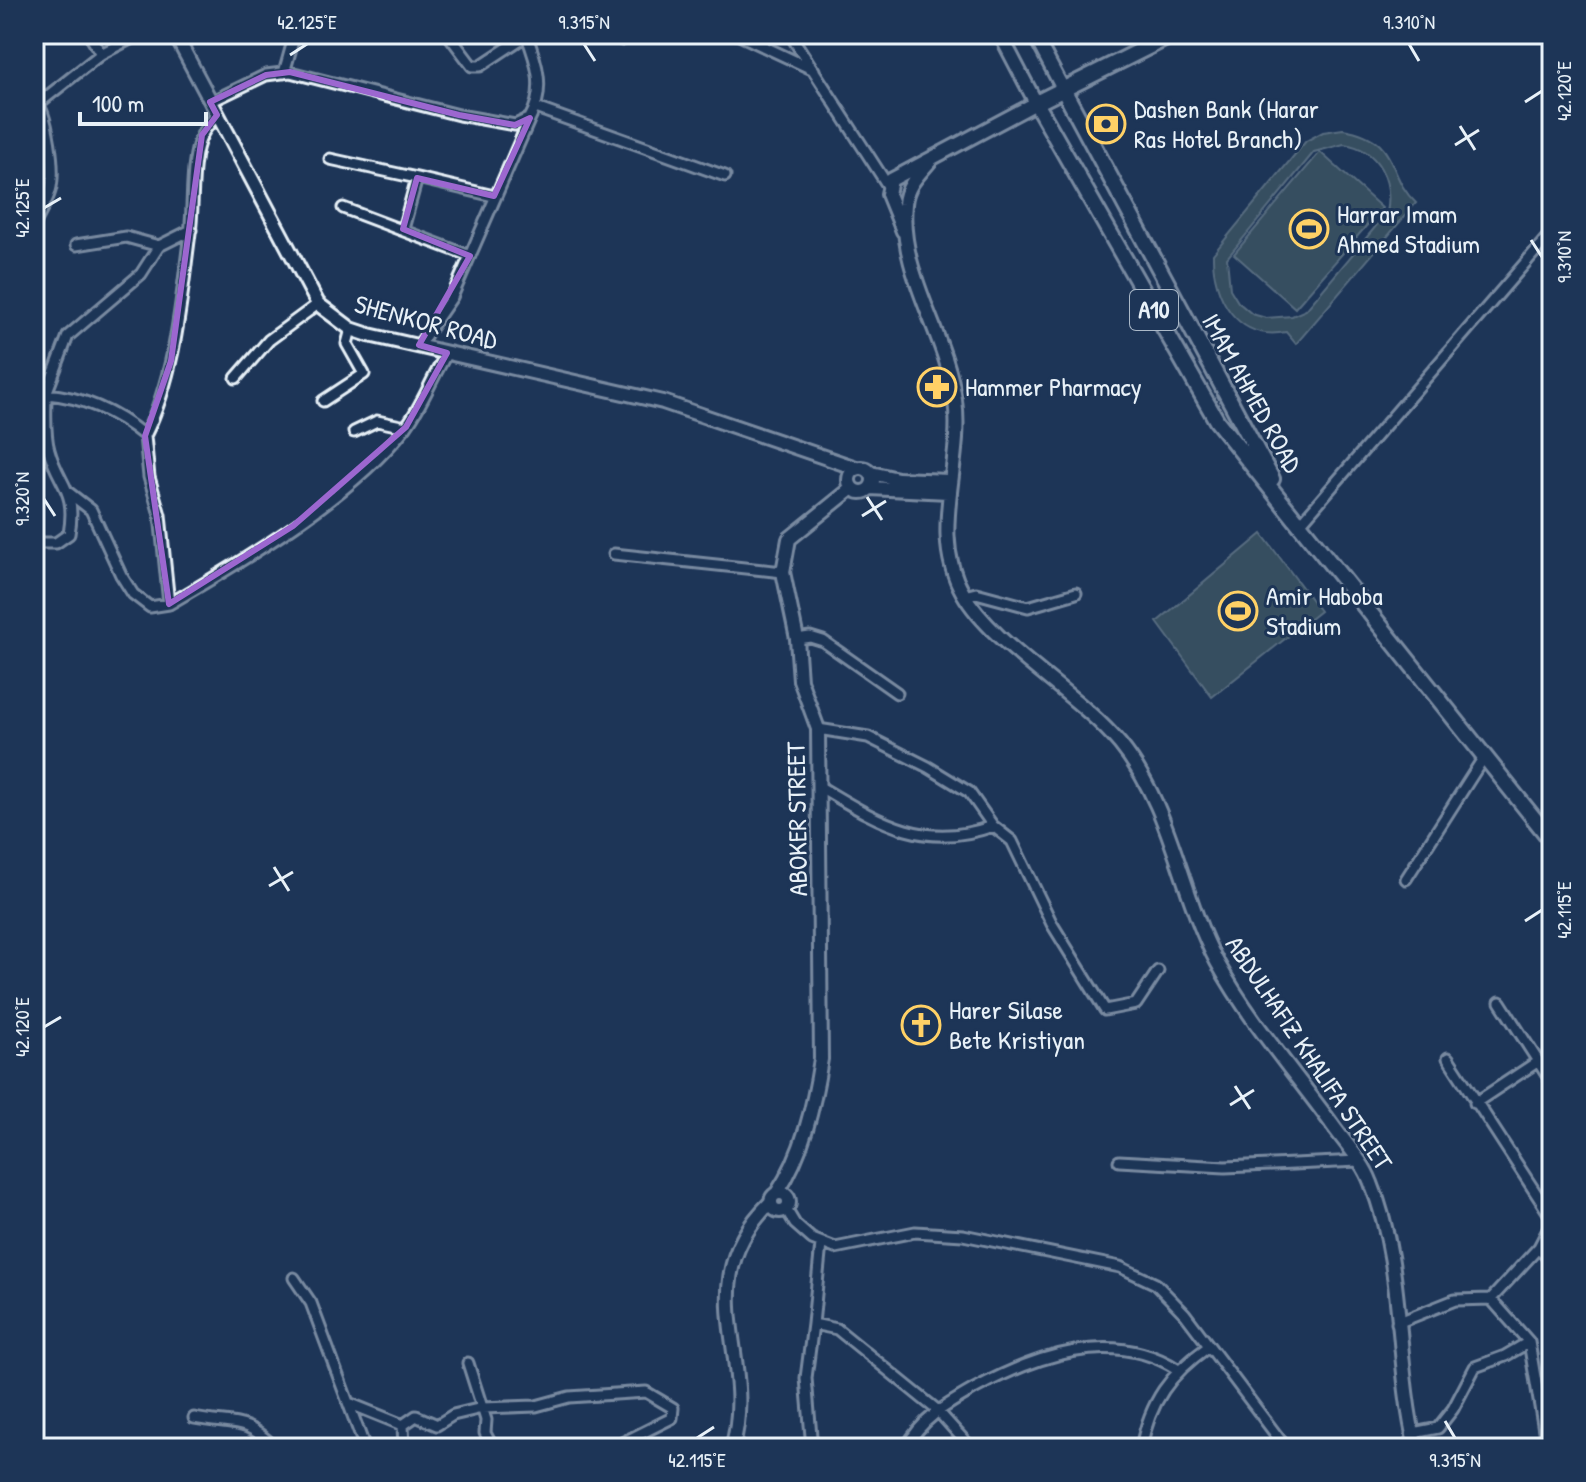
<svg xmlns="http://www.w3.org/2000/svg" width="1586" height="1482" font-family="'Patrick Hand',sans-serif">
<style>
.green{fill:#546d6a;stroke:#9eafb1;stroke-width:2;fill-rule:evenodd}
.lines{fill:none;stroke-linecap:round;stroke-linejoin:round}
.minor-casing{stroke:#e8f1f8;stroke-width:15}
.major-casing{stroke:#e8f1f8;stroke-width:18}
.highway-casing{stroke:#e8f1f8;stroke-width:20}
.minor{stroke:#1d3557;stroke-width:9}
.major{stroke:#1d3557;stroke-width:12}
.highway{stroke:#1d3557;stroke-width:14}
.marked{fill:none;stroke:#9c67d0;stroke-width:6;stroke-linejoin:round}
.ticks{fill:none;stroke:#e8f1f8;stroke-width:3}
.labels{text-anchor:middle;stroke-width:6;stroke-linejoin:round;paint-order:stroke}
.shield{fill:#1d3557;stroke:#abb9c8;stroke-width:2}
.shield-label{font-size:24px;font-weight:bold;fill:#e8f1f8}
.poi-label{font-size:26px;fill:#e8f1f8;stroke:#1d3557;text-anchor:start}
.street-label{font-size:26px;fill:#e8f1f8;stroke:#1d3557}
.neatline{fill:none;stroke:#e8f1f8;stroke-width:3}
.ticks-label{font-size:20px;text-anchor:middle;fill:#e8f1f8}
</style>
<rect width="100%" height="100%" fill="#1d3557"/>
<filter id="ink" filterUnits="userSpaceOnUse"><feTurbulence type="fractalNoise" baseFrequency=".0125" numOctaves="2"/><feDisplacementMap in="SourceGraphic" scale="16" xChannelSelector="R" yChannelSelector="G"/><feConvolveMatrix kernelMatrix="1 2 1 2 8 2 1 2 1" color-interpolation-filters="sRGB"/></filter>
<g filter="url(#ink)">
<!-- green -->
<path class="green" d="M1343 129C1402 139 1385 175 1416 203L1296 344 1286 332C1237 342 1212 296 1213 254L1306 141 1323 132ZM1344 144C1379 149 1393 181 1387 213L1306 310 1292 316 1266 318 1252 314 1238 302 1230 289 1227 258 1314 152Z
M1320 152 1382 208 1295 308 1234 254Z
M1262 534 1320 611 1212 697 1157 622Z"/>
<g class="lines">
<defs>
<path id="minor" d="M89 34 101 54
M448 34 472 66H480L527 35
M737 34 814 70
M790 34 888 186
M1539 34 1552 38
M622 40 627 34
M284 73 295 34
M34 98C48 112 56 171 50 191 47 202 39 214 34 226
M210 102 266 75 290 72 459 115 515 125 530 118C546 90 537 62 526 34
M39 103 101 54 140 34
M536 108 725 176
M330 159 417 178 403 229
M417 178 494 196
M343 208 470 256
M76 245 126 237 159 246
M419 345 452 297 530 118
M236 378 269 340 318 304
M46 394 68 336 141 274 159 246 191 230
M323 401 364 374 347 344 351 329
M34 402 44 420
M354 432 377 421 406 427
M145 436 149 477 160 515 169 604
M69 493 91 510 121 575 133 594 150 607 169 604C243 561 353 496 405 428 422 406 432 377 447 353
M1300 524 1552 232
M34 543H56L69 534C77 488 59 487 49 450 44 433 46 412 46 394 83 397 117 413 145 436 176 374 181 301 190 233 194 206 190 158 202 135 205 128 212 121 217 115
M614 554 783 572
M964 596 976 593 1028 607 1076 593
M797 639 810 637 823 641 897 693
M818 729 868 737 928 767 969 792 993 826C923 851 879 822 820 787
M993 826 1012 841 1052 924 1105 1010 1136 1004 1158 971
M1406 879 1484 757
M1500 1002 1552 1083
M1448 1058 1552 1218
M1475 1103 1537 1062
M1119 1161 1225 1167 1359 1161
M786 1209 795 1224 812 1239 835 1248 915 1232 963 1235 1120 1267 1156 1284 1185 1314 1286 1448
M821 1244 813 1324 837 1329 937 1410 971 1448
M1539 1247 1552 1264
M294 1278 311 1303 365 1448
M1491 1299 1529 1342 1547 1448
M1397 1323 1455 1300 1491 1299 1539 1247 1552 1222
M468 1363 486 1420 485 1433 493 1448
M351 1404 403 1425
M194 1418C234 1426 244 1416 275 1448
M403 1425 416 1416 437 1425 453 1415 482 1408 536 1406 569 1397 646 1392 673 1408 672 1418 612 1448
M403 1425 404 1448
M1413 1433 1438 1428 1453 1409 1475 1367 1505 1356 1529 1342
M812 1448 806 1378 813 1324
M906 1448C921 1419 946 1405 974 1389 1035 1356 1113 1328 1177 1369
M1141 1448C1150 1401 1170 1374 1208 1347"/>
<path id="major" d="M175 34 318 304 351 329 369 335 663 402 856 468
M1034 34 1063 89
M930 161C919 174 906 186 905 204 898 272 947 335 955 400 964 465 928 532 963 593 993 646 1078 693 1120 744 1173 809 1179 891 1217 962 1248 1019 1293 1071 1331 1123 1344 1142 1363 1161 1371 1183 1405 1266 1395 1362 1416 1448
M903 231 888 194 891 180 1036 103 1000 34
M849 480a12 12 0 1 1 24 0a12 12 0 1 1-24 0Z
M871 473 898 479 949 481
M870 488 948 492
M777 1193C803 1154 814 1105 821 1059L818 729 800 680 797 639 783 572 789 539 851 489
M771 1202a9 9 0 1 1 18 0a9 9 0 1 1-18 0Z
M732 1448C759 1358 687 1284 771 1202"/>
<path id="highway" d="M1174 34 1036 103 1217 421 1552 841
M1063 89 1272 479"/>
</defs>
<!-- minor casing -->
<use href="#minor" class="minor-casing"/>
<!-- major casing -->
<use href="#major" class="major-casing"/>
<!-- highway casing -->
<use href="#highway" class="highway-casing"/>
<!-- minor -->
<use href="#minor" class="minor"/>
<!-- major -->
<use href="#major" class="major"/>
<!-- highway -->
<use href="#highway" class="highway"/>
</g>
</g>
<!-- marked area -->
<path d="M0 0H1586V1482H0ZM290 72 459 115 515 125 530 118 494 196 417 178 403 229 470 256 419 345 447 353 406 427 293 526 169 604 145 436 171 361 202 135 217 115 210 102 266 75Z" fill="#1d3557" fill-opacity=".55" fill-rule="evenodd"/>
<path class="marked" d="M290 72 459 115 515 125 530 118 494 196 417 178 403 229 470 256 419 345 447 353 406 427 293 526 169 604 145 436 171 361 202 135 217 115 210 102 266 75Z"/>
<!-- ticks -->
<path class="ticks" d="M584 44 595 61M1409 44 1419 61M290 55 307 44M1525 102 1542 91M1460 126 1475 150M1455 145 1479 130M44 208 61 198M1531 240 1542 257M867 497 882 520M44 499 55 516M862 516 886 501M274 867 289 891M269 886 293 872M1525 921 1542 910M44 1027 61 1017M1235 1086 1250 1109M1230 1105 1254 1090M1445 1421 1455 1438M697 1438 714 1427"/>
<!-- icons -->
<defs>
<symbol id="bank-ring" viewBox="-11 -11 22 22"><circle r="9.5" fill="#1d3557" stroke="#ffd166" stroke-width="1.5"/><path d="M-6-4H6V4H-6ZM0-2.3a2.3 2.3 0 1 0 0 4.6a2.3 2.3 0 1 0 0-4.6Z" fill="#ffd166"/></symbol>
<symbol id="stadium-ring" viewBox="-11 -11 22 22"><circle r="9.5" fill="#1d3557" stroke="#ffd166" stroke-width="1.5"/><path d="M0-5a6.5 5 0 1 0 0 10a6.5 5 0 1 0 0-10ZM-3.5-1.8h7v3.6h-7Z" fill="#ffd166"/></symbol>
<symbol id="pharmacy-ring" viewBox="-11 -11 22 22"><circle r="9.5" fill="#1d3557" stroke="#ffd166" stroke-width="1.5"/><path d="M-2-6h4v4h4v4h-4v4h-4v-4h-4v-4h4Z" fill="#ffd166"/></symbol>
<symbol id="church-ring" viewBox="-11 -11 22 22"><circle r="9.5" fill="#1d3557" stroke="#ffd166" stroke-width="1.5"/><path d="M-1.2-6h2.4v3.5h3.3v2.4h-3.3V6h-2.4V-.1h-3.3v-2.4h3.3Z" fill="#ffd166"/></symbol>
</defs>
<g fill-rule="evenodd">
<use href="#bank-ring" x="1084" y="102" width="44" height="44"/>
<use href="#stadium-ring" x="1287" y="207" width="44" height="44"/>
<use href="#pharmacy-ring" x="915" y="365" width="44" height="44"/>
<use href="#stadium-ring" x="1216" y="589" width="44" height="44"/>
<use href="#church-ring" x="899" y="1003" width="44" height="44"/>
</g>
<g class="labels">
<!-- shield labels -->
<rect class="shield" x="1130" y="290" width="48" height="40" rx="6"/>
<g class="shield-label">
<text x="1154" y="318">A10</text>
</g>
<!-- poi labels -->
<g class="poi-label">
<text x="1134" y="118">Dashen Bank (Harar<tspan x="1134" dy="30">Ras Hotel Branch)</tspan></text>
<text x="1337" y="223">Harrar Imam<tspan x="1337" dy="30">Ahmed Stadium</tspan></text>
<text x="965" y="396">Hammer Pharmacy</text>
<text x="1266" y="605">Amir Haboba<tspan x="1266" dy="30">Stadium</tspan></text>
<text x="949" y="1019">Harer Silase<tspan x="949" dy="30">Bete Kristiyan</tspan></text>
</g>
<!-- street labels -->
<g class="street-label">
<text transform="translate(426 322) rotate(15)" y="9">SHENKOR ROAD</text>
<text transform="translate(1252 393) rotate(61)" y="9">IMAM AHMED ROAD</text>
<text transform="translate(797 819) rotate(-91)" y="9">ABOKER STREET</text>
<text transform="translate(1309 1053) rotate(56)" y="9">ABDULHAFIZ KHALIFA STREET</text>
</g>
</g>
<!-- margin -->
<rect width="1586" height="1482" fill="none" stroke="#1d3557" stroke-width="88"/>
<!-- scale -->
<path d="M80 112v12h126v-12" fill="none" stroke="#e8f1f8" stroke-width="4"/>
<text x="92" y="112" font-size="24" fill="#e8f1f8" stroke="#1d3557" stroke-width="6" paint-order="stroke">100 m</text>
<rect x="44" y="44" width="1498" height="1394" class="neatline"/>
<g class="ticks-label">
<text x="307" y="29">42.125°E</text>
<text x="584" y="29">9.315°N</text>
<text x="1409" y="29">9.310°N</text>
<text transform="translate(1564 91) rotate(-90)" y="7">42.120°E</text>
<text transform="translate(22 208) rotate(-90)" y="7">42.125°E</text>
<text transform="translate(1564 257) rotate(-90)" y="7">9.310°N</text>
<text transform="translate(22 499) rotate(-90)" y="7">9.320°N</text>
<text transform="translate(1564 910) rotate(-90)" y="7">42.115°E</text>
<text transform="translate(22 1027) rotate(-90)" y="7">42.120°E</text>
<text x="697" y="1467">42.115°E</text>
<text x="1455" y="1467">9.315°N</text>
</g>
</svg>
